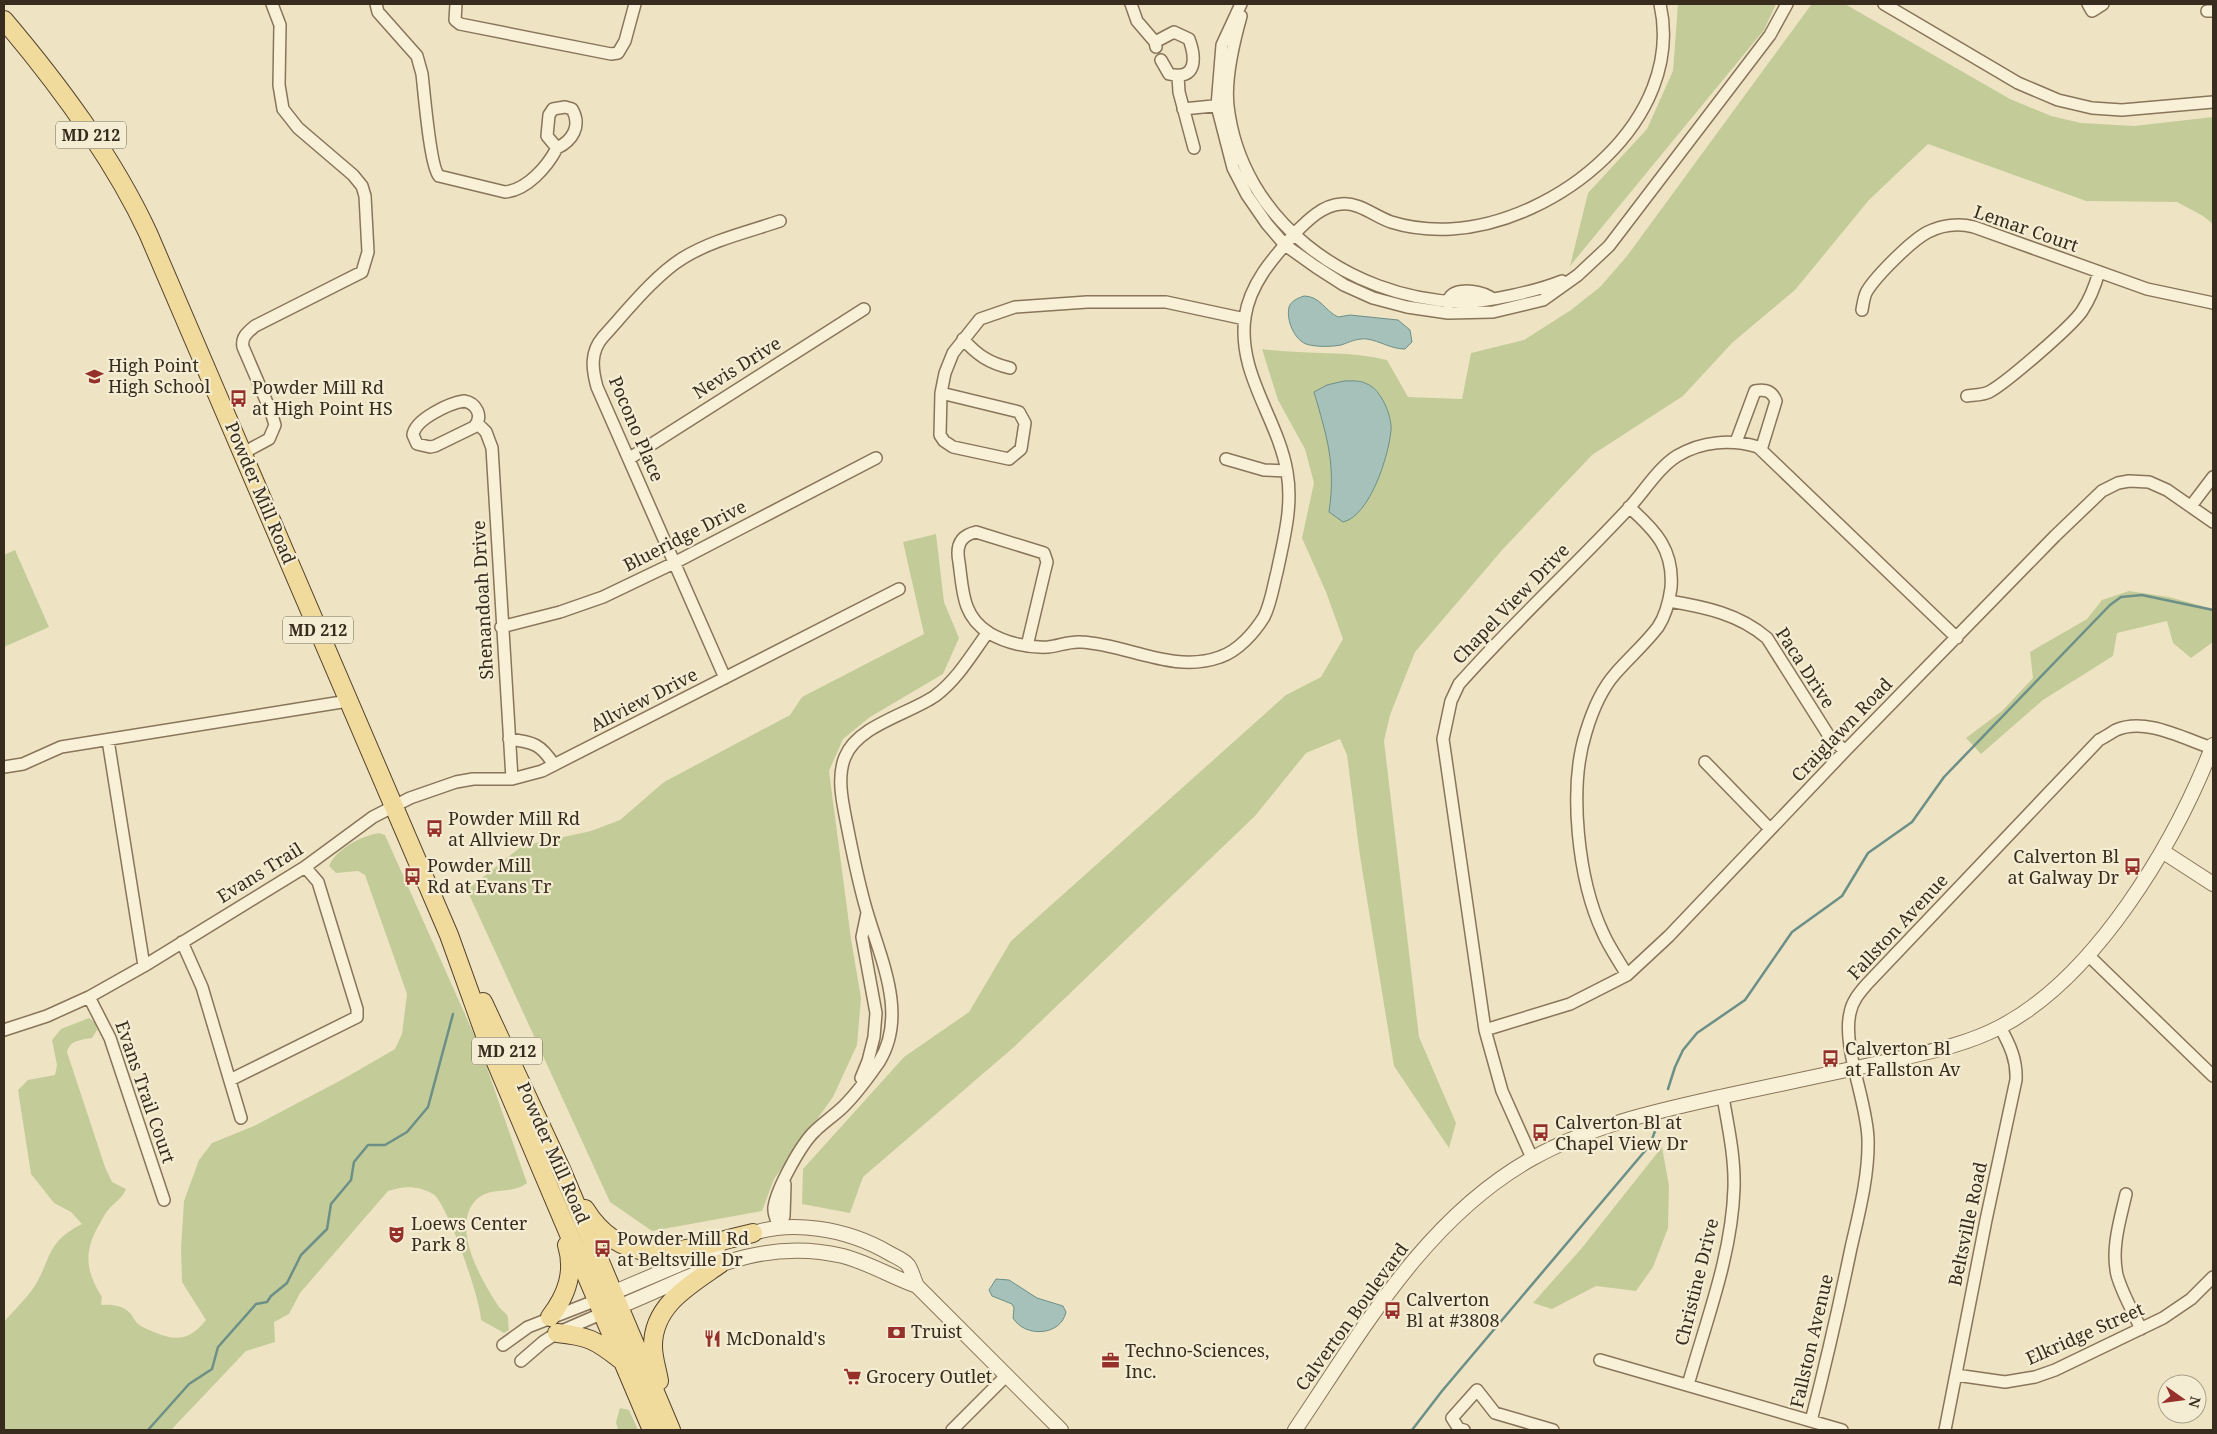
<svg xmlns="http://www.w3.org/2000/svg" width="2217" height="1434" font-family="'Noto Serif',serif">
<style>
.green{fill:#c3cc98}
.water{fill:#a6c1ba;stroke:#6c8f88}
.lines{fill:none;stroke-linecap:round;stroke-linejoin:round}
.stream{stroke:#6c8f88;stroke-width:2.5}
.minor-casing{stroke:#88755a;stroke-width:14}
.tertiary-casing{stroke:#88755a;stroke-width:16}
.primary-casing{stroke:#56432f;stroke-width:20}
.minor{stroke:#f8f0d7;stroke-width:11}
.tertiary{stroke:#f8f0d7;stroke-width:14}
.primary{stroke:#f0db9c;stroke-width:18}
.labels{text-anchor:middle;stroke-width:4.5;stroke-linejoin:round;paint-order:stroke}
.shield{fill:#f5edd3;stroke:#716654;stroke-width:1}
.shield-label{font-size:16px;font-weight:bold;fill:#382c1e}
.street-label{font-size:18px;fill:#382c1e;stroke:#f5edd3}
.poi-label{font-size:18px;fill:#382c1e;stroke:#f5edd3;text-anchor:start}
</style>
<rect width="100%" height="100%" fill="#eee4c4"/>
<!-- green -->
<path class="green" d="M1678 4H1776L1764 30 1570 266 1588 193 1647 129 1673 71Z
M1816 4H1845L2010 99 2051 116 2081 123 2134 126 2213 117V224L2203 216 2177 202 2086 201 1928 144 1869 200 1795 290 1732 343 1683 396 1592 455 1503 549 1415 652 1390 715 1384 741 1419 1037 1456 1123 1449 1148 1394 1066 1360 856 1347 755 1340 739 1306 753 1255 816 1014 1047 863 1177 850 1213 802 1204 803 1169 904 1057 969 1012 1011 941 1286 695 1321 677 1343 639 1326 592 1302 538 1314 483 1305 449 1278 400 1262 349C1304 355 1346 350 1387 360L1408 397 1462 399 1471 353 1524 340 1571 310 1600 287 1627 256 1811 5Z
M936 534 944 602 959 638 943 674 870 717 843 739 829 771 851 939 861 998 857 1045 833 1097 774 1179 762 1211 652 1231 610 1202 467 890 522 846 591 831 620 820 664 782 790 715 802 697 924 634 903 542Z
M15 550 49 627 4 647V555Z
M2129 591 2169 597 2213 609V642L2191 658 2173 643 2167 621 2117 633 2113 656 2043 700 1981 754 1966 738 2002 711 2033 678 2030 652 2087 619 2102 600Z
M379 833 385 835 480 1048 527 1183C512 1195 491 1186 477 1199 449 1226 482 1281 499 1307 501 1310 505 1312 507 1315 509 1319 508 1326 509 1330L504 1333 481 1320C481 1301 447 1202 433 1194 417 1185 404 1186 388 1191L300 1293 289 1314 274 1322 275 1342 246 1351 171 1430H4V1322C13 1311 24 1301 32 1290 52 1261 44 1243 82 1224L71 1212 54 1203 31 1174 18 1090 28 1080 55 1075 57 1065 52 1040 61 1029 89 1018 96 1023 97 1030 92 1038C81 1040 70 1040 67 1052L105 1167 112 1182 126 1189C122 1199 116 1201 109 1209 105 1213 102 1220 99 1225 83 1252 86 1272 102 1297L101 1305C111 1304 122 1305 130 1313 133 1316 134 1320 137 1323 141 1327 149 1330 154 1332 177 1342 190 1340 206 1320L182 1282 181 1248 184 1201 199 1160 212 1143 254 1126 345 1078 395 1049 402 1034 407 994 365 875 358 871 336 873 329 866C336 849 361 836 379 833Z
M1662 1147 1669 1186 1668 1228 1653 1267 1636 1291 1596 1286 1552 1309 1533 1303 1581 1249Z
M620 1408 629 1410 638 1430H618L616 1422Z"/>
<!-- water -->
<path class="water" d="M1304 296C1320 296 1325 311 1338 317L1350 315 1398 320 1410 330 1412 342 1405 349C1391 349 1380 341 1367 339 1357 338 1350 342 1341 345 1331 347 1315 347 1306 344 1294 339 1286 320 1289 307 1291 301 1298 298 1304 296Z
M1344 381C1352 381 1360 380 1367 384 1381 389 1392 416 1391 430 1389 455 1370 516 1343 522L1329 512C1336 464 1327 437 1314 392L1327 385Z
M996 1279 1009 1280 1037 1298 1063 1306 1066 1312C1061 1336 1025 1338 1013 1318L1014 1308 1012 1304 992 1296 989 1290Z"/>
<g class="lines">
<!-- stream -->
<path class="stream" d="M1668 1089 1675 1067 1683 1050 1697 1033 1745 1000 1792 932 1842 896 1868 853 1912 822 1944 777 2110 605 2121 597 2142 595 2213 610
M148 1430 189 1384 212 1369 218 1347 256 1304 267 1302 271 1296 287 1283 301 1255 327 1229 331 1204 351 1180 354 1162 368 1145H385L407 1132 428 1107 453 1014
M1412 1430 1442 1391 1650 1145 1655 1131"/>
<defs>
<path id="minor" d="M376 4 378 12 417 56 422 74C424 90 430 167 439 176L505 192C527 190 547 167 557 148
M456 4 455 20 460 24 611 54 618 53 625 41 635 4
M1131 4 1137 21 1155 42
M1241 4 1222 45 1217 106 1233 168 1247 195 1267 224 1285 245 1316 267 1344 285 1373 298 1407 307 1448 313 1493 312 1543 300 1578 275 1609 246 1770 35 1787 4
M1884 4 2018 83 2058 100 2092 108 2122 110 2213 102
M2088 4 2092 11 2103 4
M2207 11H2213
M1241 16C1234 41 1225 80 1228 106 1241 220 1348 298 1459 302 1486 303 1537 291 1562 281
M1156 47 1155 42 1174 32 1189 39C1196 58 1197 81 1169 74L1161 60
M1178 76 1179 92 1194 148
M565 107 572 109C582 126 572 141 557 148L547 136 549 115 553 109Z
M1183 109 1223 105
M1448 304C1448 285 1479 291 1490 297
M1862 310C1863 304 1864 296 1867 291 1877 275 1912 240 1928 232 1942 225 1959 223 1974 227L2147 289 2213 303
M963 339C977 355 989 363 1010 368
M941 393 1019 412 1025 423 1021 449 1009 459 953 447 944 441 940 435 941 393 945 373 953 353 980 319 1015 307 1087 302H1166L1245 319
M1967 396C1974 395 1983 395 1989 392 2005 384 2072 326 2082 311 2090 299 2095 286 2099 272
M464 401C476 403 484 416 474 427L435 446 430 447 417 444 413 435C415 419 450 403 464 401Z
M477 423 486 432 492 448 512 779
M1736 442 1755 391C1766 389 1772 391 1776 401L1761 450
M243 453 269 439 275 425 271 412 243 347C241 337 248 332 255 326L362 272 368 252 365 196 362 186 353 175 298 128 283 109 279 85 280 25 272 4
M630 458 864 309
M1226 459 1264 470 1287 471
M2191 506 2213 477
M1669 601C1705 607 1739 614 1767 638L1829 736 1845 751
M501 627 560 612 603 597 674 563 876 458
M1027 646 1045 570 1047 562 1044 553 976 532C959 536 956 547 959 562 963 591 962 616 989 633 1006 643 1028 648 1048 647 1059 646 1069 641 1081 642 1127 644 1173 674 1220 657 1238 651 1254 633 1264 617 1271 603 1273 587 1277 572 1284 538 1293 506 1287 472 1278 418 1237 374 1245 317 1250 283 1274 257 1296 232 1308 220 1323 205 1341 204 1359 202 1374 216 1391 222 1410 228 1431 230 1451 229 1557 223 1686 120 1660 4
M725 678 597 387C592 369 590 352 603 337 625 313 655 275 683 258 712 240 748 232 780 221
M509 739C533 742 541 744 554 765
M108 740 144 966
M1705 762 1770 829
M4 767 23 764 61 747 348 701
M182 942 202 987 241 1118
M2088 955 2213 1076
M1627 975C1619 961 1609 947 1603 933 1578 880 1568 788 1586 732 1592 712 1601 690 1615 674 1629 658 1645 644 1658 627 1666 615 1669 602 1671 588 1674 550 1656 531 1629 507
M89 997 110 1038 164 1200
M4 1030 47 1016 89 997 144 966 305 867 373 817 410 798 456 782 473 779H512L542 771 899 589
M1485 1030 1570 1004 1627 975 1669 936 1845 751 2055 536 2102 491 2118 483 2129 481 2149 482 2167 490 2213 522
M861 1078 868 1061 874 1037 876 1013 862 937 867 913
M230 1080 357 1017V1009L318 882 305 867
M1532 1158 1502 1091 1485 1030 1443 739 1451 701 1459 684C1513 623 1573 568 1628 509 1643 493 1659 467 1677 456 1702 441 1731 439 1758 447L1957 638
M2126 1194C2120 1220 2111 1248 2117 1275 2122 1293 2133 1312 2141 1329
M780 1228C777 1221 773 1215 774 1207 777 1188 801 1144 815 1131 824 1122 835 1115 844 1106 855 1095 870 1075 879 1062 908 1015 881 960 867 912 858 882 852 851 846 820 842 800 837 776 845 757 858 725 909 714 935 696 957 680 972 654 988 632
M780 1228 784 1216 785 1184
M503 1345 528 1327 597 1300
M1600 1360 1842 1430
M521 1361 543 1342 557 1333 603 1313
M1956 1375 2005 1382 2035 1377 2055 1370 2163 1318 2191 1299 2213 1277
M1688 1385C1706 1321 1732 1255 1734 1188 1735 1157 1728 1126 1723 1097
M1811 1421C1826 1363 1839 1306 1851 1248 1859 1213 1869 1175 1868 1139 1867 1101 1842 1047 1850 1013 1852 1001 1860 992 1867 984L2099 740C2105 737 2111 733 2116 730 2146 717 2184 739 2212 748
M952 1430 1006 1376
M1464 1430 1459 1429 1452 1418 1477 1390 1495 1413 1553 1430
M1945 1430 1986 1220 2016 1080C2017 1060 2010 1045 2000 1027"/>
<path id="tertiary" d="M2162 851 2213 884
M745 1236C790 1218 848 1229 889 1253 894 1256 904 1260 908 1265 912 1271 914 1280 917 1286L1061 1430
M605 1296 718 1248
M611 1310C690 1279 754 1235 843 1256 869 1263 892 1277 917 1286
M1295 1430C1362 1331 1425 1218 1533 1158 1594 1124 1662 1110 1729 1095 1781 1084 1832 1073 1884 1062 1923 1053 1964 1046 2000 1027 2096 977 2175 843 2213 745"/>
<path id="primary" d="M4 20C59 85 112 156 148 233L449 935 489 1046 652 1430
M483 1002 561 1169 671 1430
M585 1209C627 1277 691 1247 753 1233
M550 1317C567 1295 575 1272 567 1245
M557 1333C588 1336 596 1340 621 1360
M659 1381C657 1369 653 1358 653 1346 653 1305 690 1285 720 1264"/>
</defs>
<!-- minor casing -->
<use href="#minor" class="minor-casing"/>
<!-- tertiary casing -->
<use href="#tertiary" class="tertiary-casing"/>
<!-- primary casing -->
<use href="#primary" class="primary-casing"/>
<!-- minor -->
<use href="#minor" class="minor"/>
<!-- tertiary -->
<use href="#tertiary" class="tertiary"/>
<!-- primary -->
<use href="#primary" class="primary"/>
</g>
<!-- icons -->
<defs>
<symbol id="school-bare" viewBox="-9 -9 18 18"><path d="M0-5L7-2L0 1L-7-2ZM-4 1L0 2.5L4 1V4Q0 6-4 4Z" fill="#96302b" stroke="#f5edd3" stroke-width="2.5" paint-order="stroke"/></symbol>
<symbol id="bus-bare" viewBox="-9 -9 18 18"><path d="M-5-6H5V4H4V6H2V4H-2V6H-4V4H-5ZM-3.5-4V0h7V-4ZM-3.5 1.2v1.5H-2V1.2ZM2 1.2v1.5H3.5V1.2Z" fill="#96302b" stroke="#f5edd3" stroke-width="2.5" paint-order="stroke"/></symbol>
<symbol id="theatre-bare" viewBox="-9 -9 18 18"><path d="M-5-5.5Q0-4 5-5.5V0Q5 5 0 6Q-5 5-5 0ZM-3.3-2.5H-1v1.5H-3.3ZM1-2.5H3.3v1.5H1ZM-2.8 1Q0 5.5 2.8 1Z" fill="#96302b" stroke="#f5edd3" stroke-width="2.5" paint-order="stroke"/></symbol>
<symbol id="bank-bare" viewBox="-9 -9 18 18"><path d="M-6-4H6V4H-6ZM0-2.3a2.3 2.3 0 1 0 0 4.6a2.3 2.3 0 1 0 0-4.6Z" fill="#96302b" stroke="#f5edd3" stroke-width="2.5" paint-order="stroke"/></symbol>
<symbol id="restaurant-bare" viewBox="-9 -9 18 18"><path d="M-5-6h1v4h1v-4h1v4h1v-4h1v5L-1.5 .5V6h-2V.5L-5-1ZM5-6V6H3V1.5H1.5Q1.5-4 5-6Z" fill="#96302b" stroke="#f5edd3" stroke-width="2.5" paint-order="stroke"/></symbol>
<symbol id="office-bare" viewBox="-9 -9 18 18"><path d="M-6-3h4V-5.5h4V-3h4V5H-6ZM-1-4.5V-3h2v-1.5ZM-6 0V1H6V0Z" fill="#96302b" stroke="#f5edd3" stroke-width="2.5" paint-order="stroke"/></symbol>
<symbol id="supermarket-bare" viewBox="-9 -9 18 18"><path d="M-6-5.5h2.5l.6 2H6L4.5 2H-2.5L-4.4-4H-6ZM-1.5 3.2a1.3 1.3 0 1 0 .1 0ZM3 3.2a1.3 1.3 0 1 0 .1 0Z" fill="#96302b" stroke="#f5edd3" stroke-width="2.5" paint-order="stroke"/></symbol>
</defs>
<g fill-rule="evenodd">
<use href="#school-bare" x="82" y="364" width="25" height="25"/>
<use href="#bus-bare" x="226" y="386" width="25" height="25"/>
<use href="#bus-bare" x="422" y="816" width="25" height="25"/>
<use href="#bus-bare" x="2120" y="854" width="25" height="25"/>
<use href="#bus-bare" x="400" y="864" width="25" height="25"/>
<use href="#bus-bare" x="1818" y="1046" width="25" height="25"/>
<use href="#bus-bare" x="1528" y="1120" width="25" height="25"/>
<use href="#theatre-bare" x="384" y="1222" width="25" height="25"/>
<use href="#bus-bare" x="590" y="1236" width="25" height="25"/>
<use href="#bus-bare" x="1380" y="1298" width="25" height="25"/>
<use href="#bank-bare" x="884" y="1320" width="25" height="25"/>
<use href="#restaurant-bare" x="700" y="1326" width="25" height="25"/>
<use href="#office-bare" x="1098" y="1348" width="25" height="25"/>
<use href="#supermarket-bare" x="840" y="1364" width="25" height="25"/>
</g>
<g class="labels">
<!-- shield labels -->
<g class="shield">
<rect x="56" y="121.5" width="70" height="27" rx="4"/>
<rect x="283" y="616.5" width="70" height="27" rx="4"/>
<rect x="472" y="1037.5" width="70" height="27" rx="4"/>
</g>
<g class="shield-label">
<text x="91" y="141">MD 212</text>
<text x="318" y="636">MD 212</text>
<text x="507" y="1057">MD 212</text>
</g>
<!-- street labels -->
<g class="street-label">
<text transform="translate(2026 229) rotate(19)" y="6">Lemar Court</text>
<text transform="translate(737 368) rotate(-32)" y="6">Nevis Drive</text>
<text transform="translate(636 429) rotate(67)" y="6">Pocono Place</text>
<text transform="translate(260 493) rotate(67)" y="6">Powder Mill Road</text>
<text transform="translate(685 536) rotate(-27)" y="6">Blueridge Drive</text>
<text transform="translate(483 600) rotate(-93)" y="6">Shenandoah Drive</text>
<text transform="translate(1511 604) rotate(-46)" y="6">Chapel View Drive</text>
<text transform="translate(1805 668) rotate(57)" y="6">Paca Drive</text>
<text transform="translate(644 700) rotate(-27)" y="6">Allview Drive</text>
<text transform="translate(1842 730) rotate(-46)" y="6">Craiglawn Road</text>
<text transform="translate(260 873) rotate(-32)" y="6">Evans Trail</text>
<text transform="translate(1898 927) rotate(-47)" y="6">Fallston Avenue</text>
<text transform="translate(145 1092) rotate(71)" y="6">Evans Trail Court</text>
<text transform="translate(553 1153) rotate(66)" y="6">Powder Mill Road</text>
<text transform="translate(1968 1224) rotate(-78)" y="6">Beltsville Road</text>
<text transform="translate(1697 1282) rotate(-76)" y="6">Christine Drive</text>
<text transform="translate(1352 1317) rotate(-54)" y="6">Calverton Boulevard</text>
<text transform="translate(2085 1334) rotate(-24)" y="6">Elkridge Street</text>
<text transform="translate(1812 1341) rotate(-77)" y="6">Fallston Avenue</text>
</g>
<!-- poi labels -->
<g class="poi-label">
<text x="108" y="372">High Point<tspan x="108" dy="21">High School</tspan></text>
<text x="252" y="394">Powder Mill Rd<tspan x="252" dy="21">at High Point HS</tspan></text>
<text x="448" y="825">Powder Mill Rd<tspan x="448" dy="21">at Allview Dr</tspan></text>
<text x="2119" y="863" text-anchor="end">Calverton Bl<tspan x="2119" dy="21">at Galway Dr</tspan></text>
<text x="427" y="872">Powder Mill<tspan x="427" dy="21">Rd at Evans Tr</tspan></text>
<text x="1845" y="1055">Calverton Bl<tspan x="1845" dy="21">at Fallston Av</tspan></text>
<text x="1555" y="1129">Calverton Bl at<tspan x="1555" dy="21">Chapel View Dr</tspan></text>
<text x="411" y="1230">Loews Center<tspan x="411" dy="21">Park 8</tspan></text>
<text x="617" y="1245">Powder Mill Rd<tspan x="617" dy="21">at Beltsville Dr</tspan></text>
<text x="1406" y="1306">Calverton<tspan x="1406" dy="21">Bl at #3808</tspan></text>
<text x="911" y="1338">Truist</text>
<text x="726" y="1345">McDonald's</text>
<text x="1125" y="1357">Techno-Sciences,<tspan x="1125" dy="21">Inc.</tspan></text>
<text x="866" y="1383">Grocery Outlet</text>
</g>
</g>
<!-- border -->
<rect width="2217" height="1434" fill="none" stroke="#382c1e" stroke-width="10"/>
<!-- north arrow -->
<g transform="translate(2182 1399) rotate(104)"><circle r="24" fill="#f5edd3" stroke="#a9a08b"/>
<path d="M0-4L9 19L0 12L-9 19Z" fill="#96302b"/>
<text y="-8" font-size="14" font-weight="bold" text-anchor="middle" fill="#382c1e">N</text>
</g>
</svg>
